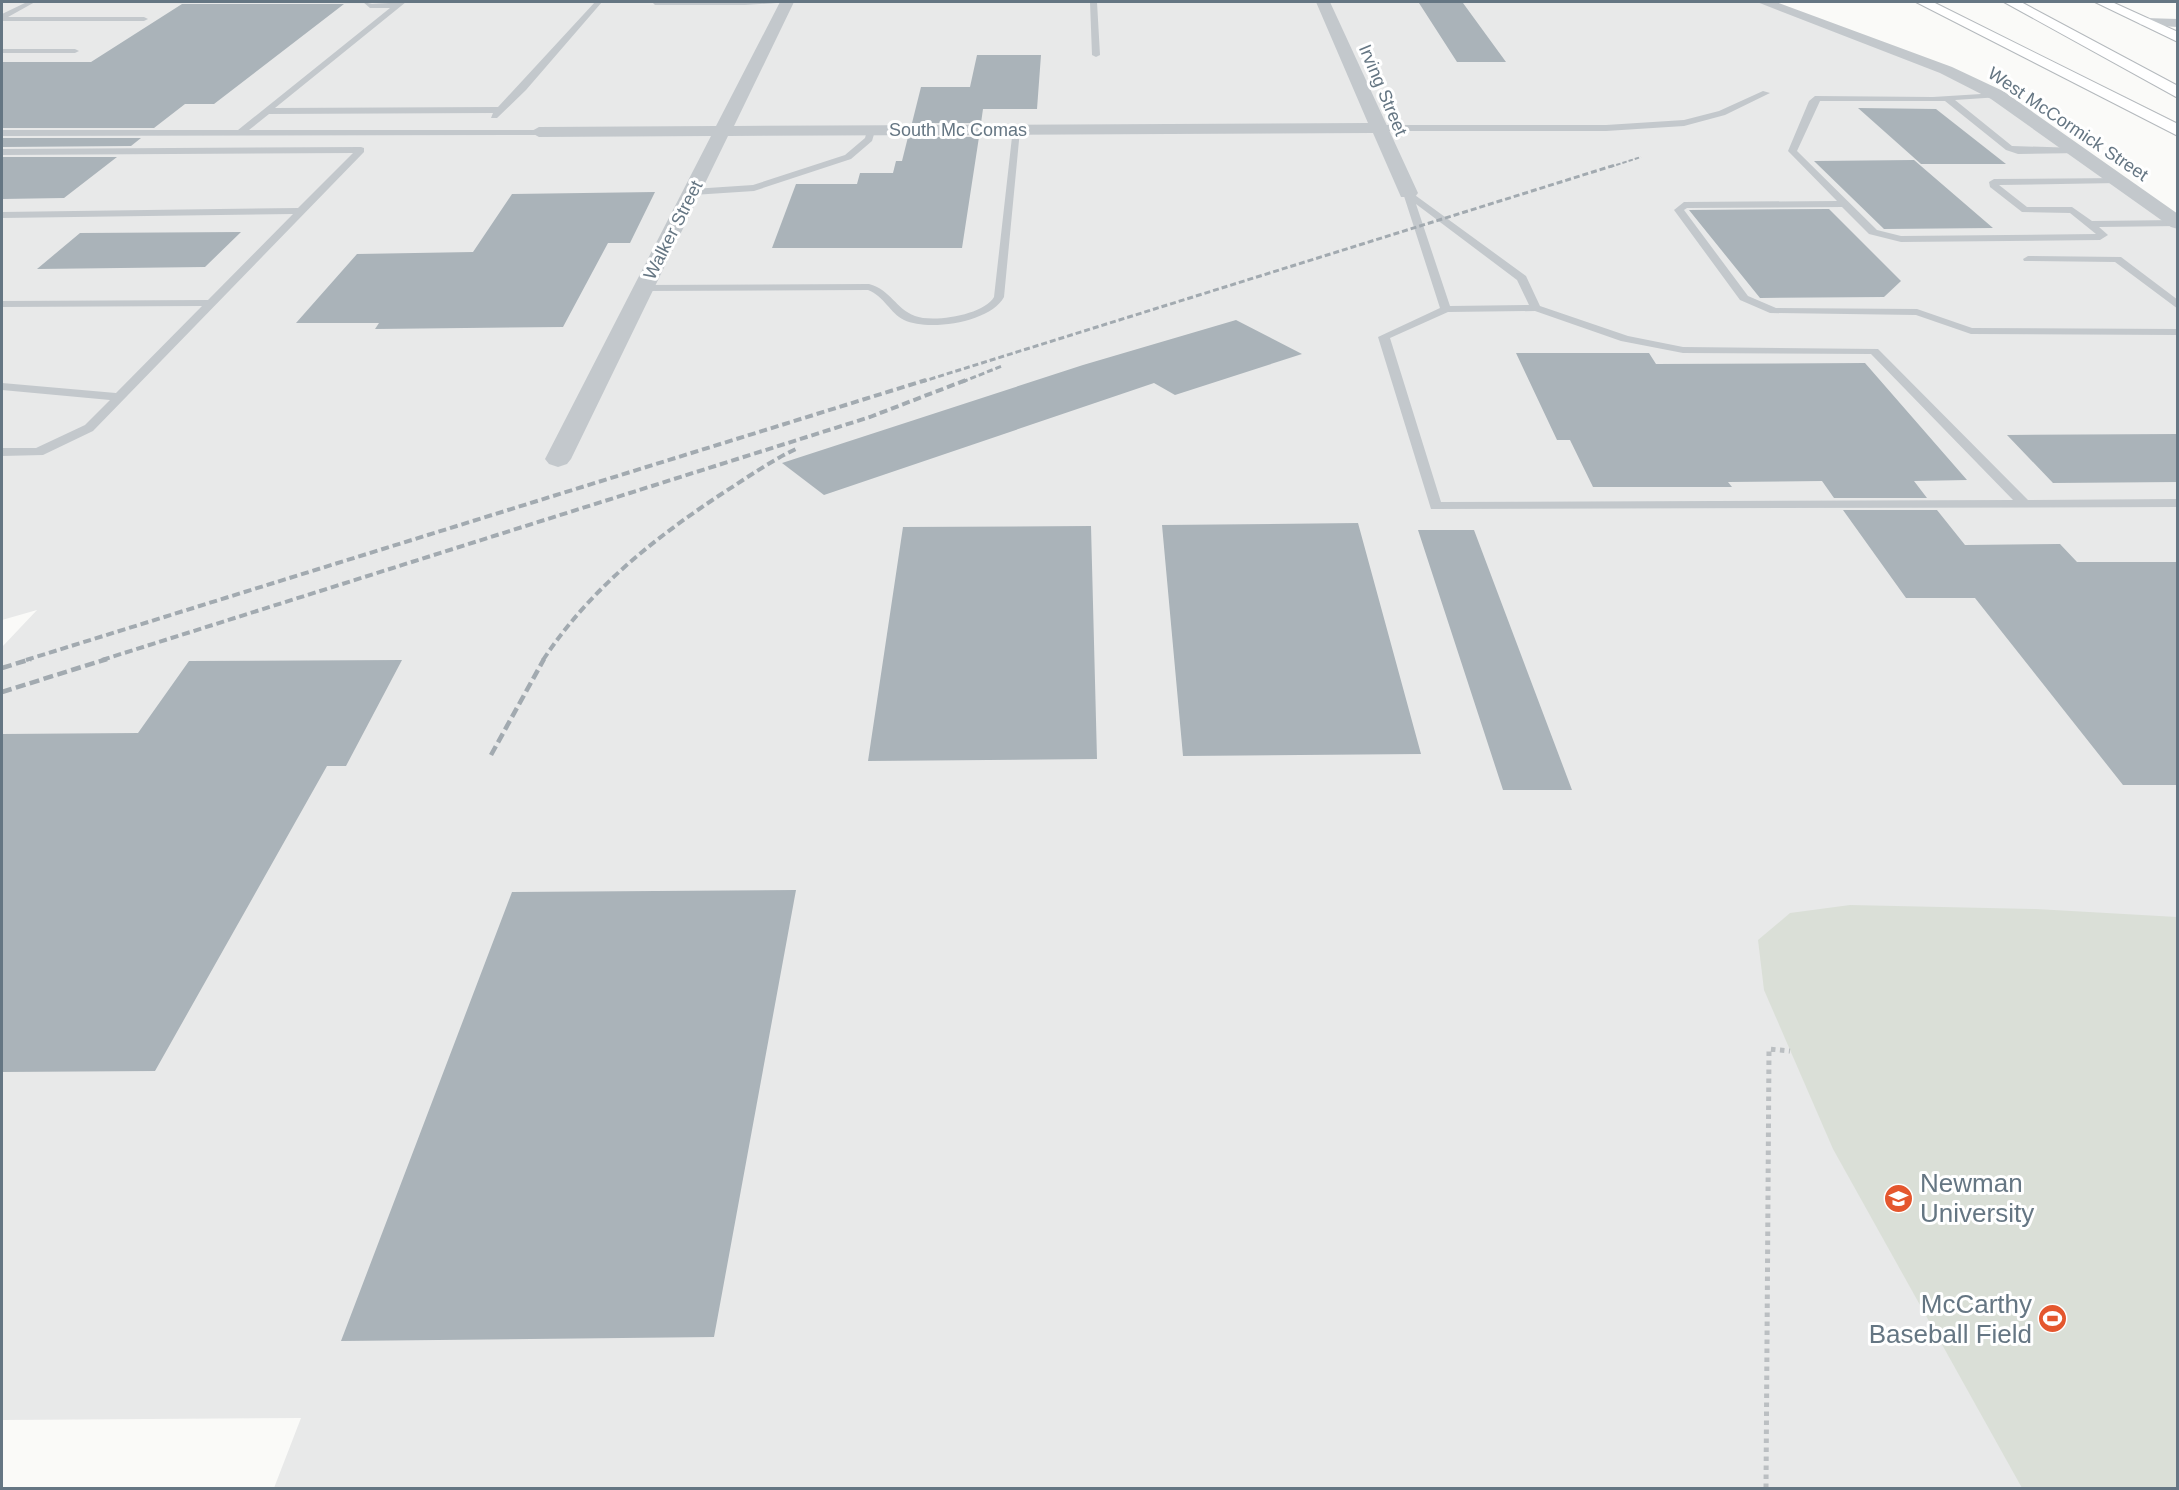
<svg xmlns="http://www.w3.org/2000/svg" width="2179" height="1490" font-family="Arial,sans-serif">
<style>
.built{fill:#e8e9e9}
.green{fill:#dadfd7}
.building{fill:#aab3b9}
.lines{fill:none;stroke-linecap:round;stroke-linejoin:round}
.motorway-casing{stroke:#b4b9bd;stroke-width:2}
.path{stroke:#bbbfc2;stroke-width:5;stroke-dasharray:4.5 4.5;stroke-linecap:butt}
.service{fill:#c3c8cc;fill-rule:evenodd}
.minor{fill:#c3c8cc;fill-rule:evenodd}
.motorway{fill:#fff;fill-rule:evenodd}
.rail-far3{stroke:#a2aab0;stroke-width:2;stroke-dasharray:4.5 2;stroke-linecap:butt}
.rail-far2{stroke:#a2aab0;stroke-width:3;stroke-dasharray:6 3;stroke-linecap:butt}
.rail-far1{stroke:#a2aab0;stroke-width:4;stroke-dasharray:8 4;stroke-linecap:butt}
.rail{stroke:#a2aab0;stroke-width:4.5;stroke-dasharray:10 4.5;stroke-linecap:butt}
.labels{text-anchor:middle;stroke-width:6;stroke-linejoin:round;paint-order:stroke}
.far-street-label{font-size:18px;fill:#657683;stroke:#fff}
.near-poi-label{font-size:26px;fill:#657683;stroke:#fff;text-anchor:start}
</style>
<rect width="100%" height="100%" fill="#fafaf8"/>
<!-- built -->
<path class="built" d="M2 2H1765L1997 95 2177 223V1488H274L301 1418 2 1420V647L37 610 2 620Z"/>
<!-- green -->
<path class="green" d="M1850 905 2036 909 2177 917V1488H2022L1833 1149 1764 990 1758 940 1790 913Z"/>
<!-- building -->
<path class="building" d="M1419 3H1463L1506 62H1457Z
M182 4H344L214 104H185L154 128H2V62H91Z
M977 55H1041L1037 109H983L981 123H912L921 87H970Z
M1858 108 1936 109 2006 164H1921Z
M908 137H979L962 248H772L796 184H857L860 173H893L896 161H902Z
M2 138H141L131 146 2 147Z
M2 157H117L64 198 2 199Z
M1914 160 1993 228 1884 229 1814 161Z
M655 192 630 243H608L563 327 375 329 379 323H296L357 254 473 252 512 194Z
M1829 209 1901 281 1884 297 1760 298 1689 210Z
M241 232 205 267 37 269 80 233Z
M1236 320 1302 354 1175 395 1154 383 824 495 782 463 1083 365Z
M1516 353H1649L1656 364 1865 363 1967 480 1914 481 1927 498H1834L1822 481 1728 482 1732 487H1593L1570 440H1557Z
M2178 434V482L2053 483 2007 435Z
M1843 510H1937L1965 545 2060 544 2077 562H2178V785H2123L1975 598H1906Z
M1358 523 1421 754 1183 756 1162 525Z
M1091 526 1097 759 868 761 903 527Z
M1418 530H1474L1572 790H1503Z
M402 660 346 766H327L155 1071 2 1072V734L138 733 189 661Z
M796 890 714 1337 341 1341 512 892Z"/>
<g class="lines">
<defs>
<path id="motorway" d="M1916 2H1933L2178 124V136Z
M2004 2H2021L2178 86V98Z
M2095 2H2112L2178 32V42Z"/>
</defs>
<!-- motorway casing -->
<use href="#motorway" class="motorway-casing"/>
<!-- path -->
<path class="path" d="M1766 1488 1769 1049 1790 1051"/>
<!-- service -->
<path class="service" d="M27 2H35L8 17H144L148 19 144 21H2V14Z
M363 2 372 4 406 2 275 108 498 107 595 2H602L526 90 497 118H491L493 113 269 114 249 130H542V134L539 135 2 136V130H238L390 8H370Z
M652 2H791L745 5H655Z
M1090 2H1097L1100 55 1096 57 1092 55Z
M2 49H75L79 51 75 53H2Z
M1763 91 1770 93 1725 115 1684 126 1606 131H1378L1374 128 1378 125H1606L1684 120 1719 111Z
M1997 93 2000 97 1955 100 2012 146 2078 148 2081 149V153L2018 154 2006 150 1945 101H1820L1797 151 1877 230 1901 236 2096 234 2070 213 2022 212 1990 187 1989 182 1994 179 2121 178V182L2118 183 1999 185 2027 207H2072L2092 221 2177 220 2178 226 2099 227 2108 235 2100 240 1901 242 1869 234 1842 207 1687 208 1684 210 1748 296 1776 308 1917 309 1972 328 2178 329V335L1971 334 1916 315 1770 313 1740 300 1674 210 1684 202 1837 201 1788 151 1809 101 1815 96 1933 97Z
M871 128 875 131 872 141 851 159 754 191 693 195 688 192 693 189 753 185 845 155 865 138 867 131Z
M1013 128 1020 130 1004 297C991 322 929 332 904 320 890 313 884 296 868 290L644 291 639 288 644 285 869 284C891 290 896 309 915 316 933 323 984 315 994 297Z
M361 147 364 148V152L93 431 43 455 2 456V448H36L85 425 110 400 2 390V383L116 393 202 306 2 307V301L208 300 293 214 2 218V212L298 208 353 153 2 155V149Z
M1408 190 1526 276 1540 306 1628 336 1683 347 1878 349 2028 500 2178 499V507L1431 509 1378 337 1440 308 1403 193ZM1416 204 1517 280 1529 305 1450 306ZM1535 311 1621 341 1683 353 1871 354 2013 500 1441 502 1390 338 1448 312Z
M2028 256 2121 257 2178 300V309L2115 262 2024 261 2023 259Z"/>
<!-- minor -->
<path class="minor" d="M780 2H794L734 126 1368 123 1316 2H1330L1418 193 1415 197H1401L1373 133 728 136 571 459 567 464 558 467 549 464 545 459 711 136 539 137 530 132 539 127 716 126Z
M1757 2H1776L1952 67 2003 91 2178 214V229L2171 227 1991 99 1940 73Z
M2145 18 2178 19V27L2140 25 2138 22Z"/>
<!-- motorway -->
<use href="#motorway" class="motorway"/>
<!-- rail-far3 -->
<path class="rail-far3" d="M1610 167 1641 157"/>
<!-- rail-far2 -->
<path class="rail-far2" d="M921 382 1615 165
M962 382 1002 366"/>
<!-- rail-far1 -->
<path class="rail-far1" d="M26 660 926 380
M102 660 870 417 966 380
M543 660C590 589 653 539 723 493 748 477 772 460 798 448"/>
<!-- rail -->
<path class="rail" d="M2 668 31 659
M2 692 107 659
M491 755 544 659"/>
</g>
<!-- icons -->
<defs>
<symbol id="university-disc" viewBox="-11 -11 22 22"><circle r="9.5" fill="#e4572e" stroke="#fff"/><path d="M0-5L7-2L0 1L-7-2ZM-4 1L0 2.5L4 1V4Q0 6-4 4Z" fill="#fff"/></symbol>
<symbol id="stadium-disc" viewBox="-11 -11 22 22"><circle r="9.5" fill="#e4572e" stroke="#fff"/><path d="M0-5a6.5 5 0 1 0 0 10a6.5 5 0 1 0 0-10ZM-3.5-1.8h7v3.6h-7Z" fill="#fff"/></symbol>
</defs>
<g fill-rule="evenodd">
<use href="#university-disc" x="1882" y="1182" width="33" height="33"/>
<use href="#stadium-disc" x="2036" y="1302" width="33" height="33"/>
</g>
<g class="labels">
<!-- far-street labels -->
<g class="far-street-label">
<text transform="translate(1383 90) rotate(67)" y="6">Irving Street</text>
<text transform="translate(2068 124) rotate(34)" y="6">West McCormick Street</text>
<text x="958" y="136">South Mc Comas</text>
<text transform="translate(673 230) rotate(-63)" y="6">Walker Street</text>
</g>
<!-- near-poi labels -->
<g class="near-poi-label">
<text x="1920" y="1192">Newman<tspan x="1920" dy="30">University</tspan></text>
<text x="2032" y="1313" text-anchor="end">McCarthy<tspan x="2032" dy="30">Baseball Field</tspan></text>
</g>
</g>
<!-- border -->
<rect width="2179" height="1490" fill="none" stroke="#657683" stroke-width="6"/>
</svg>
